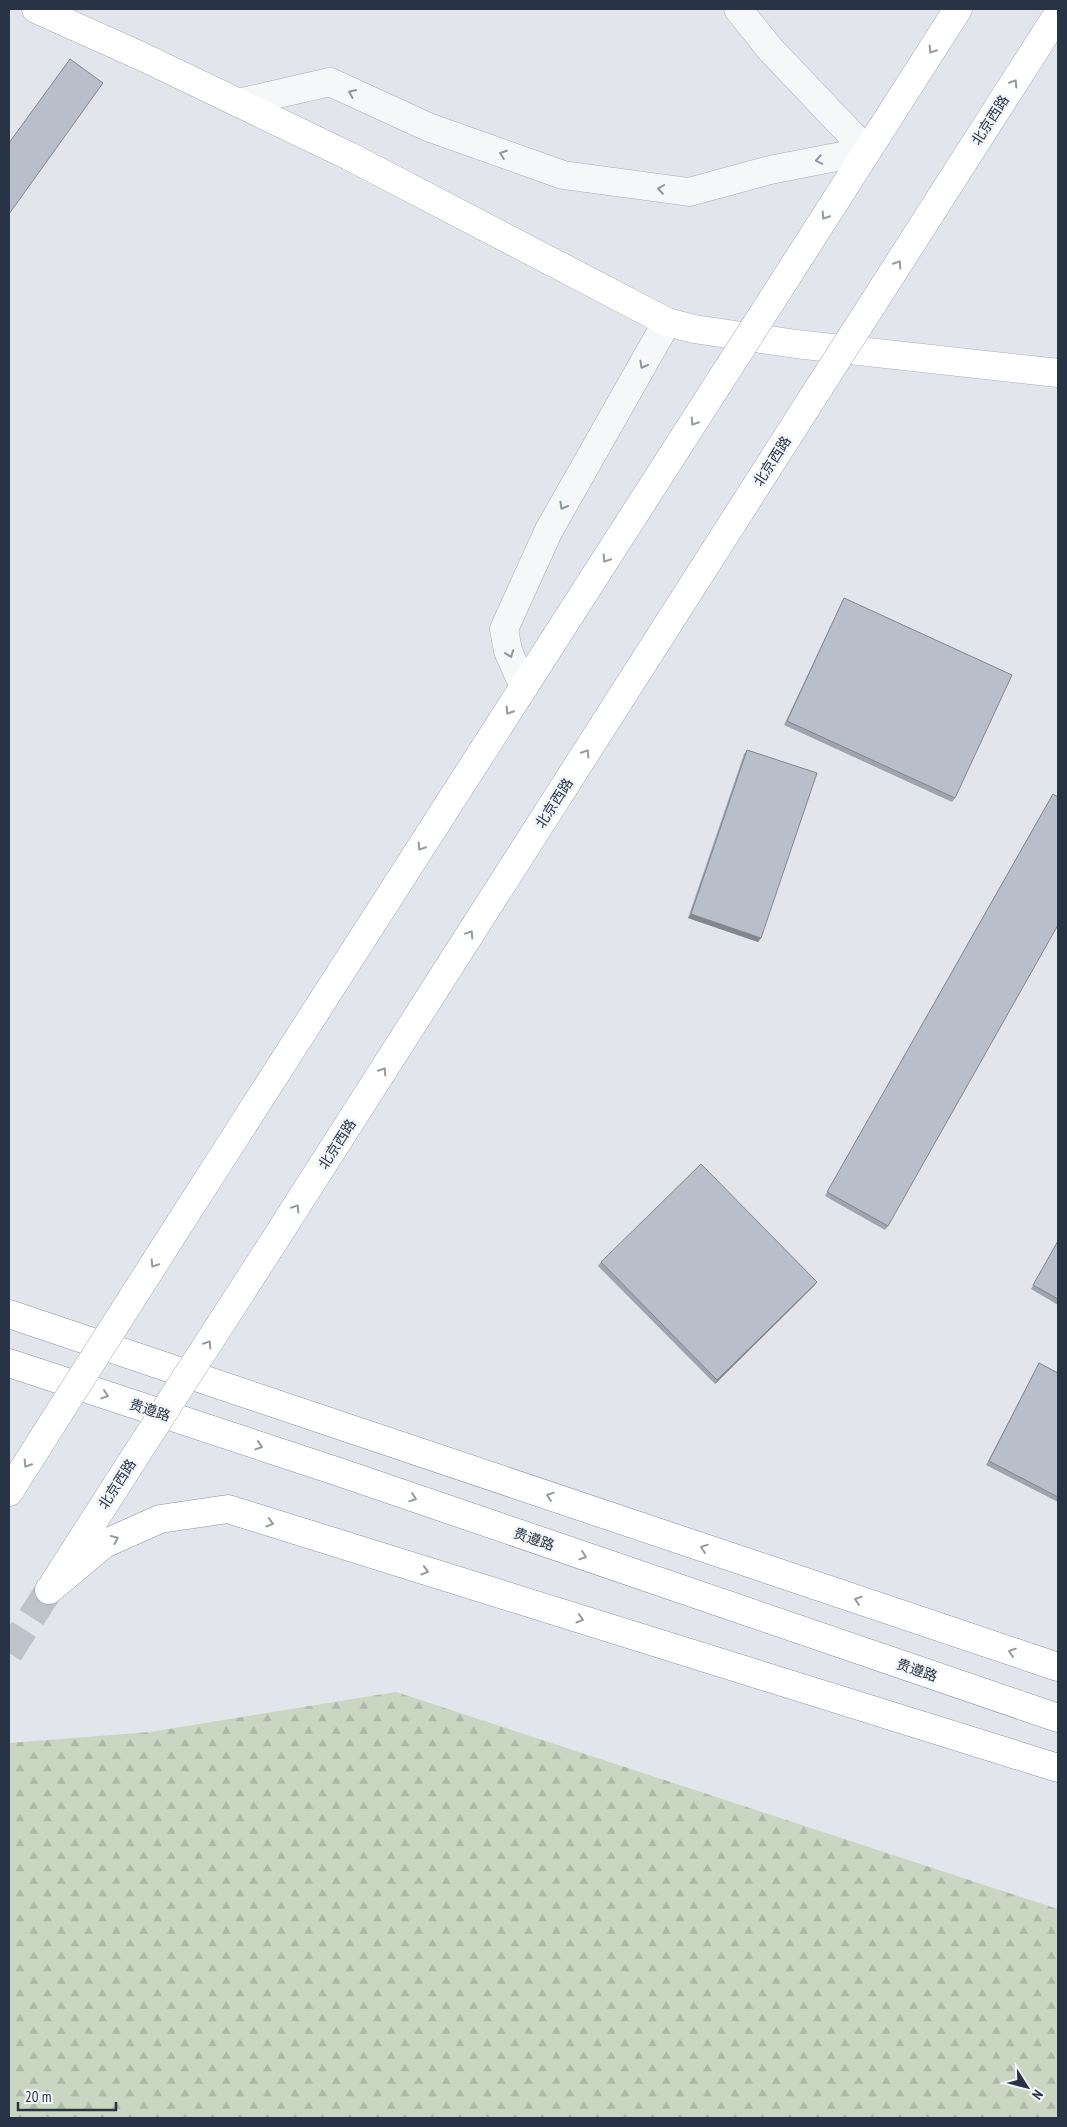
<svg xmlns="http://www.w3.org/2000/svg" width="1067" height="2127" font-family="'PT Sans Narrow','Noto Sans SC',sans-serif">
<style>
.forest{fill:url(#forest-firs)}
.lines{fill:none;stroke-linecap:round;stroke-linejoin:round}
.primary-tunnel{stroke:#bdc2cb;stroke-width:28;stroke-dasharray:28 14;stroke-linecap:butt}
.minor-casing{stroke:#a6adb7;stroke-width:29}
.secondary-casing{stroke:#a6adb7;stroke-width:29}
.primary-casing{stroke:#a0abb9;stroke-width:29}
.trunk-casing{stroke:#8894a4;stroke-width:29}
.minor{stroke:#f5f7f9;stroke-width:28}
.secondary{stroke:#fff;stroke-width:28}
.primary{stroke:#fff;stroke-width:28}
.trunk{stroke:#fff;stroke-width:28}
.primary-bridge-casing{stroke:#a0abb9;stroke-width:29;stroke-linecap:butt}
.primary-bridge{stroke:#fff;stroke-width:28}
.wall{fill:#9fa4ae}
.shaded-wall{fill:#82868d}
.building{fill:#b9bfca;stroke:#82868d}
.oneway{stroke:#949aa2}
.oneway2{stroke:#8e96a0}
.labels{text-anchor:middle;stroke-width:5;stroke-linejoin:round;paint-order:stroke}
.street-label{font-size:14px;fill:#283446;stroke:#f2f5f9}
</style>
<defs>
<pattern id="forest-firs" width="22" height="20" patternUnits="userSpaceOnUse" patternTransform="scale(1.25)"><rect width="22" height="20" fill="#c8d6c2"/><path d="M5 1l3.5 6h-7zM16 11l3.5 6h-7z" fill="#acb8a8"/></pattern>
</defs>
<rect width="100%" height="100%" fill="#e2e6ec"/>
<!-- forest -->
<path class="forest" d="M396 1692 1058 1909V2118H9V1743L150 1732Z"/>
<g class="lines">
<!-- primary-tunnel -->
<path class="primary-tunnel" d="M9 1653 49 1590"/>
<defs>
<path id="minor" d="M738 9 770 49 867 151
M238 103 330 82 428 127 563 175 689 192 770 170 867 151
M524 687 508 651 504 629 549 530 667 322"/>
<path id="secondary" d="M36 9 143 57 349 156 667 322 694 329 796 344 1058 373"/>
<path id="primary" d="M772 300 958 9
M872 305 1058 14
M180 1223 720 381
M269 1249 820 386
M9 1492 45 1435
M54 1583 134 1458"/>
<path id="trunk" d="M9 1314 1058 1667
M9 1363 339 1472 1058 1718
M49 1590 104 1544 160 1519 228 1509 1058 1768"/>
</defs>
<!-- minor casing -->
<use href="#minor" class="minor-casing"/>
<!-- secondary casing -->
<use href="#secondary" class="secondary-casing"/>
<!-- primary casing -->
<use href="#primary" class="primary-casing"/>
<!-- trunk casing -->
<use href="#trunk" class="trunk-casing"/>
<!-- minor -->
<use href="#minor" class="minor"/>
<!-- secondary -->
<use href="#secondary" class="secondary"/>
<!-- primary -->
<use href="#primary" class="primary"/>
<!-- trunk -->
<use href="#trunk" class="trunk"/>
<defs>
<path id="primary-bridge" d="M720 381 772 300
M820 386 872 305
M45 1435 180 1223
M134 1458 269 1249"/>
</defs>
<!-- primary-bridge casing -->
<use href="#primary-bridge" class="primary-bridge-casing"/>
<!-- primary-bridge -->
<use href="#primary-bridge" class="primary-bridge"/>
</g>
<!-- wall -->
<path class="wall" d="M844 598 955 798 952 802 784 725 842 602Z
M747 750 758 942 688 918 744 754Z
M1053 794 888 1226 885 1230 825 1196Z
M1058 1240V1305L1031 1289Z
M601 1262 817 1282 814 1286 715 1384 598 1266Z
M1039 1363 1058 1373V1502L986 1465Z"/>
<!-- shaded-wall -->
<path class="shaded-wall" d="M691 914 761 938 758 942 688 918Z
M817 1282 814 1286 715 1384 717 1380Z"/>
<!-- building -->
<path class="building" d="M70 59 103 83 9 214V143Z
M844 598 1012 675 955 798 787 721Z
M747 750 817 773 761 938 691 914Z
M1053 794 1058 797V925L888 1226 827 1192Z
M701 1164 817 1282 717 1380 601 1262Z
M1058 1241V1299L1033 1285Z
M1039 1363 1058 1373V1497L989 1461Z"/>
<!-- one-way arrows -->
<defs><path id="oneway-chevron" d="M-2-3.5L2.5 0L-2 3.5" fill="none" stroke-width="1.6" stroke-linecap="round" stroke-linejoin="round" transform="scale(1.25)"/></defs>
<g class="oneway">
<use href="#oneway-chevron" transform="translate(932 50) rotate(123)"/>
<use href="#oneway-chevron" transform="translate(1014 83) rotate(-57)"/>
<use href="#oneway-chevron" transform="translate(825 216) rotate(123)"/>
<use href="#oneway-chevron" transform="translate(898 264) rotate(-57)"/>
<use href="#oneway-chevron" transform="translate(694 422) rotate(123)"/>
<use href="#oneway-chevron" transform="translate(606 559) rotate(123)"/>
<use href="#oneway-chevron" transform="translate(509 711) rotate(123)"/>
<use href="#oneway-chevron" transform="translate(586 753) rotate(-57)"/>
<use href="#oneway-chevron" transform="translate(421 847) rotate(123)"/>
<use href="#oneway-chevron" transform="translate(470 934) rotate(-57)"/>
<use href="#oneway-chevron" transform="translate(383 1071) rotate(-57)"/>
<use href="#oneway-chevron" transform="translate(296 1208) rotate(-57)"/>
<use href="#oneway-chevron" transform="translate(154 1264) rotate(123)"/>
<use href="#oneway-chevron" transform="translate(208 1344) rotate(-57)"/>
<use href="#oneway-chevron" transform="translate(105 1395) rotate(18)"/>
<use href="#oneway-chevron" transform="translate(259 1446) rotate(18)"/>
<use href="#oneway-chevron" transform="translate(27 1464) rotate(123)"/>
<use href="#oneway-chevron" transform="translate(550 1496) rotate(-161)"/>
<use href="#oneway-chevron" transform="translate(413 1498) rotate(19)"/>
<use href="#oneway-chevron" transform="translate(270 1523) rotate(17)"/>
<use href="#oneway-chevron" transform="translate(115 1539) rotate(-24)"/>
<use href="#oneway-chevron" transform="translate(704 1548) rotate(-161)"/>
<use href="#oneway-chevron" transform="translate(583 1556) rotate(19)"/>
<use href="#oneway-chevron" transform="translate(425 1571) rotate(17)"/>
<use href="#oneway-chevron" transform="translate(858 1600) rotate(-161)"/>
<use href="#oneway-chevron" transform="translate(580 1619) rotate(17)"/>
<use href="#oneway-chevron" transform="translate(1012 1652) rotate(-161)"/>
</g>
<g class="oneway2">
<use href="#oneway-chevron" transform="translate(352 93) rotate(-156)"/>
<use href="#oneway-chevron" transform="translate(503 154) rotate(-160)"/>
<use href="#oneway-chevron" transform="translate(819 160) rotate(169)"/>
<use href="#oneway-chevron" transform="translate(661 189) rotate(-172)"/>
<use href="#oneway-chevron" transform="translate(643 365) rotate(120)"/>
<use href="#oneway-chevron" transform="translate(563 506) rotate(120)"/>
<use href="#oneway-chevron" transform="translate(510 654) rotate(70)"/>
</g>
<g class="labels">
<!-- street labels -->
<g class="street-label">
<text transform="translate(990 120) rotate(-57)" y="5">北京西路</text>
<text transform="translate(772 461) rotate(-57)" y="5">北京西路</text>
<text transform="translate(554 803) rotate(-57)" y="5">北京西路</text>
<text transform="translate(337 1144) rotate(-57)" y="5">北京西路</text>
<text transform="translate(150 1410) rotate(18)" y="5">贵遵路</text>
<text transform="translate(117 1484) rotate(-57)" y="5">北京西路</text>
<text transform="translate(534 1539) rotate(19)" y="5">贵遵路</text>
<text transform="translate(917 1670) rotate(19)" y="5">贵遵路</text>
</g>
</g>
<!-- border -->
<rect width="1067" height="2127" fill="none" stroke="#283446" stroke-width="20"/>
<!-- north arrow -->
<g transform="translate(1027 2087) rotate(126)" stroke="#f2f5f9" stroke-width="4" paint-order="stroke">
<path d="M0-4L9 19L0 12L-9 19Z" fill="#283446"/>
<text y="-8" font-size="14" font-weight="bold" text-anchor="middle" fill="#283446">N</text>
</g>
<!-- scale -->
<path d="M18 2102v8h98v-8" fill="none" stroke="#283446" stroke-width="2.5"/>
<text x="25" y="2102" font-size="15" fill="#283446" stroke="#f2f5f9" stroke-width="4" paint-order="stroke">20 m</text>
</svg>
